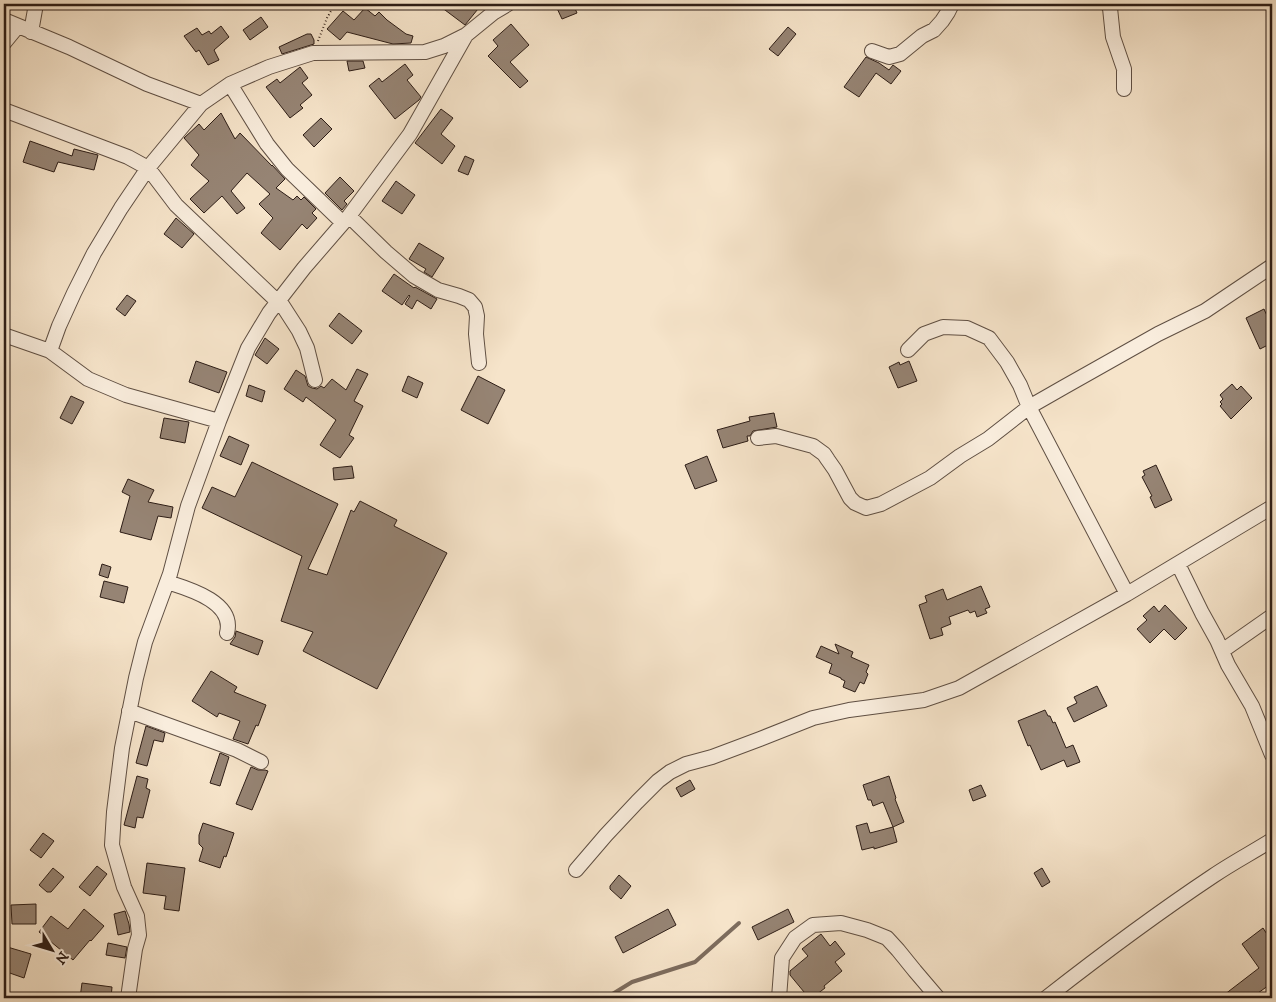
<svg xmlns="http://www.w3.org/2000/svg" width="1276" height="1002" font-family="'IM FELL DW Pica',serif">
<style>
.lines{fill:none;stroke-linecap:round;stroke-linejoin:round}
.stream{stroke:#7d6c5d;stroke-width:4}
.building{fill:#968474;stroke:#2d1d16}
.minor-casing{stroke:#5f4f43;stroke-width:16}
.path{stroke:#2d1d16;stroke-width:2;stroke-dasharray:1 2.5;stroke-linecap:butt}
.minor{stroke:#f9eddd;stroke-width:14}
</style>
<rect width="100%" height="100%" fill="#f6e4ca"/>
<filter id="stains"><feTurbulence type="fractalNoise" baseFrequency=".004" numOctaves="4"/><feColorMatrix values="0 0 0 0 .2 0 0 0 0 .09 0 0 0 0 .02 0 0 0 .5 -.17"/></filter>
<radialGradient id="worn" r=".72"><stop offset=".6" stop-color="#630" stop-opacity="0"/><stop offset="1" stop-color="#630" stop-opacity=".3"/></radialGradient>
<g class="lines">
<!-- stream -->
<path class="stream" d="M606 998 632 982 695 962 739 923"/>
</g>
<!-- building -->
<path class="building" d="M437 4H482L465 25Z
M555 4H573L577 13 562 19Z
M365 8 375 16 379 12 387 20 406 34 413 36 411 43 393 44 347 32 340 40 327 29 343 11 354 20Z
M261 17 268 27 250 40 243 30Z
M511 24 529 45 510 62 528 81 520 88 488 56 498 46 493 40Z
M221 26 229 37 214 50 219 60 208 65 199 50 196 52 184 36 197 28 202 35 209 31 211 34Z
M788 27 796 34 778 56 769 49Z
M307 34H311L314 40V44L282 54 279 47Z
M866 57 879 63 889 70 893 65 901 71 891 84 876 73 859 97 844 87Z
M347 61H363L365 68 349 71Z
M405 64 413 75 407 80 421 97 419 100 395 119 369 86 379 78 382 82Z
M300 67 308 78 302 83 312 95 300 105 303 108 290 118 266 87 277 79 280 83Z
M441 109 453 118 441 134 455 146 442 164 415 143Z
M221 113 235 139 240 133 272 166V165L285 179 276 188 293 200 297 196 301 200 304 197 316 209 312 213 317 218 307 229 302 224 280 250 261 233 273 218 259 204 270 194 247 173 231 191 245 208 237 214 222 196 204 213 190 199 209 181 191 165 199 155 184 138 199 124 204 130Z
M321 118 332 129 314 147 303 135Z
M30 141 72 156 74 149 98 155 94 170 58 162 54 172 23 162Z
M465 156 474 160 468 175 458 171Z
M340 177 354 191 344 201 347 204 342 210 325 193Z
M396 181 415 195 402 214 382 201Z
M176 218 194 234 182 248 164 234Z
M419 243 444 258 432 277 424 272 426 269 409 259Z
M394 274 414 288 415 287 437 299 431 309 417 300 412 309 405 304 410 296 409 295 402 305 382 291Z
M127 295 136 301 125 316 116 309Z
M1264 309 1268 318 1272 317V343L1260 349 1246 318Z
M339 313 362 331 352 344 329 326Z
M265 338 279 349 267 364 255 355Z
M196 361 227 372 219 393 189 382Z
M909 361 917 381 898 388 889 367 899 362 900 365Z
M357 369 368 374 354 401 363 406 349 435 354 438 340 458 320 445 336 420 306 397 303 402 284 389 296 370 305 376 308 386 312 388 317 389 321 386 324 388 332 379 346 390Z
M408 376 423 383 417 398 402 391Z
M478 376 505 390 488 424 461 410Z
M1232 384 1237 390 1241 386 1252 398 1231 419 1220 406 1222 404 1220 402 1223 399 1220 395Z
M249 385 265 391 262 402 246 396Z
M71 396 84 402 72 424 60 418Z
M774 413 777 427 753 431 750 436H747L748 441 723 448 717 430 750 421 749 417Z
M164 418 189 422 185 443 160 438Z
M229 436 249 445 241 465 220 456Z
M707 456 717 481 695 489 685 465Z
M252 462 338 504 308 569 327 575 351 510 354 512 360 501 397 520 394 526 447 553 377 689 303 651 313 632 281 621 302 556 202 508 212 487 235 497Z
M1156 465 1172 500 1155 508 1150 497 1152 496 1142 477 1145 475 1143 471Z
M352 466 354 478 334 480 333 468Z
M128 479 154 490 148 502 173 507 171 518 158 516 151 540 120 532 130 496 122 492Z
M102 564 111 567 108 578 99 575Z
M104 581 128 587 124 603 100 597Z
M981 586 990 607 985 609 987 613 977 617 975 611 970 613 968 610 949 617 951 624 941 628 943 635 930 639 919 605 927 602 925 596 943 589 947 600Z
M1165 605 1187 628 1175 640 1164 629 1150 643 1137 629 1147 620 1143 616 1154 606 1159 612Z
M236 631 263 641 258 655 230 644 235 637Z
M835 644 853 652 851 657 869 665 866 672 868 674 864 684 860 682 855 692 843 687 845 681 841 679V678L829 673 832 664 816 657 821 646 839 654Z
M211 671 237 687 234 692 266 705 258 726 256 725 248 744 233 739 240 721 219 713 217 717 192 701Z
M1097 686 1107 706 1074 722 1067 708 1077 703 1074 697Z
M1045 710 1048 716H1050L1053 723 1055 722 1066 748 1073 745 1080 762 1067 767 1064 760 1041 770 1030 745 1028 746 1018 721Z
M146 726 165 733 163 742 154 740 147 766 136 763Z
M220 753 229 757 220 786 210 783Z
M251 767 258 770H265L268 771 252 810 236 804Z
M137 776 148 779 146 788 150 790 143 818 137 817 135 828 124 825Z
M889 776 896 798 895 799 904 822 893 827 883 802 873 806 871 800H868L863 785Z
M690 780 695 789 681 797 676 788Z
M981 785 986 796 973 801 969 790Z
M203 823 234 833 226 857 224 856 220 868 199 861 203 848 199 844V835Z
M867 823 870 833 893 827 897 842 874 849V847L862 850 856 826Z
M43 833 54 841 41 858 30 850Z
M147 863 185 868 179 911 164 909 166 896 143 893Z
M97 866 107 874 90 896 79 887Z
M53 868 64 877 51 892H47L39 885Z
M1042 868 1050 882 1042 887 1034 873Z
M619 875 631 886 621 899 610 889V886Z
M36 904V924H12L11 905Z
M84 909 104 926 91 941 90 940 73 960 39 932 51 916 68 929Z
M668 909 676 925 623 953 615 937Z
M788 909 794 922 758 940 752 927Z
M125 911 129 924 130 932 118 935 114 914Z
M1263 928 1272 942V983L1251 998H1220L1259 968 1242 944Z
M821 934 830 946 835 941 845 954 835 962 842 971 824 986 825 988 812 998H809L790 975V971L808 956 802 949Z
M108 943 127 947 125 958 106 955Z
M4 946 31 954 24 978 4 971Z
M82 983 112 987 111 998H80Z"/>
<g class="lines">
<defs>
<path id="minor" d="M1107 4 1110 8 1113 37 1124 69V89
M4 20 69 47 147 84 201 104
M31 32 36 4
M4 43 18 26
M872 51 889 57 900 54 922 36 934 30 942 21 948 12 952 4
M230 84 267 144 287 169 343 223
M4 110 128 157 148 168 176 205 278 302
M349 216 386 252 414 276 438 290 459 296 469 300 475 307 477 316 476 334 479 363
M279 300 299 331 307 348 315 380
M4 335 50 351 88 379 126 395 219 421
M908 350 924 334 943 327 967 328 989 338 1007 362 1020 385 1029 407 1127 594
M50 351 59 326 74 293 94 253 121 208 148 168 201 104 230 84 269 67 313 53 425 52 444 46 466 35 493 13 508 4
M758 438 776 436 813 446 824 454 828 460 835 470 850 498 855 503 866 508 881 504 930 478 960 456 988 439 1029 407 1064 387 1158 334 1205 311 1272 266
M1178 564 1202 613 1217 640 1228 665 1252 706 1272 755
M167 582C189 589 235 602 227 633
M1222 651 1272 616
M129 711 237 750 261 762
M576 870 606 835 637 802 658 781 670 772 686 764 712 757 760 739 813 718 849 710 924 700 959 688 1127 594 1272 507
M128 998 135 949 139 935 137 916 124 887 112 845 114 812 122 748 136 678 145 642 170 574 188 506 219 421 248 348 269 313 304 268 349 216 410 134 466 35
M779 998 782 958 795 938 813 925 841 923 867 930 887 938 898 950 915 971 938 998
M1046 998C1101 955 1156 914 1213 876 1232 863 1253 852 1272 840"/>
</defs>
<!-- minor casing -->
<use href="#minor" class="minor-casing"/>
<!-- path -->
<path class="path" d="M318 41 327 18 335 4"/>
<!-- minor -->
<use href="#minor" class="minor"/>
</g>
<!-- margin -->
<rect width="1276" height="1002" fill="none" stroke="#f6e4ca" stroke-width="20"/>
<rect x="5" y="5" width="1266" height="992" fill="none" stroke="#2d1d16" stroke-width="2.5"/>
<rect x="10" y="10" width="1256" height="982" fill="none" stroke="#2d1d16"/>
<!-- north arrow -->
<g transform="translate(52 950) rotate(128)" stroke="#f9eddd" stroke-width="4" paint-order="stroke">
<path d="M0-4L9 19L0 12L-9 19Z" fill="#2d1d16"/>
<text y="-8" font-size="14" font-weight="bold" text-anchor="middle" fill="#2d1d16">N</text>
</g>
<rect width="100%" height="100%" filter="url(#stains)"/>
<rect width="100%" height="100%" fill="url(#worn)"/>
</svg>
